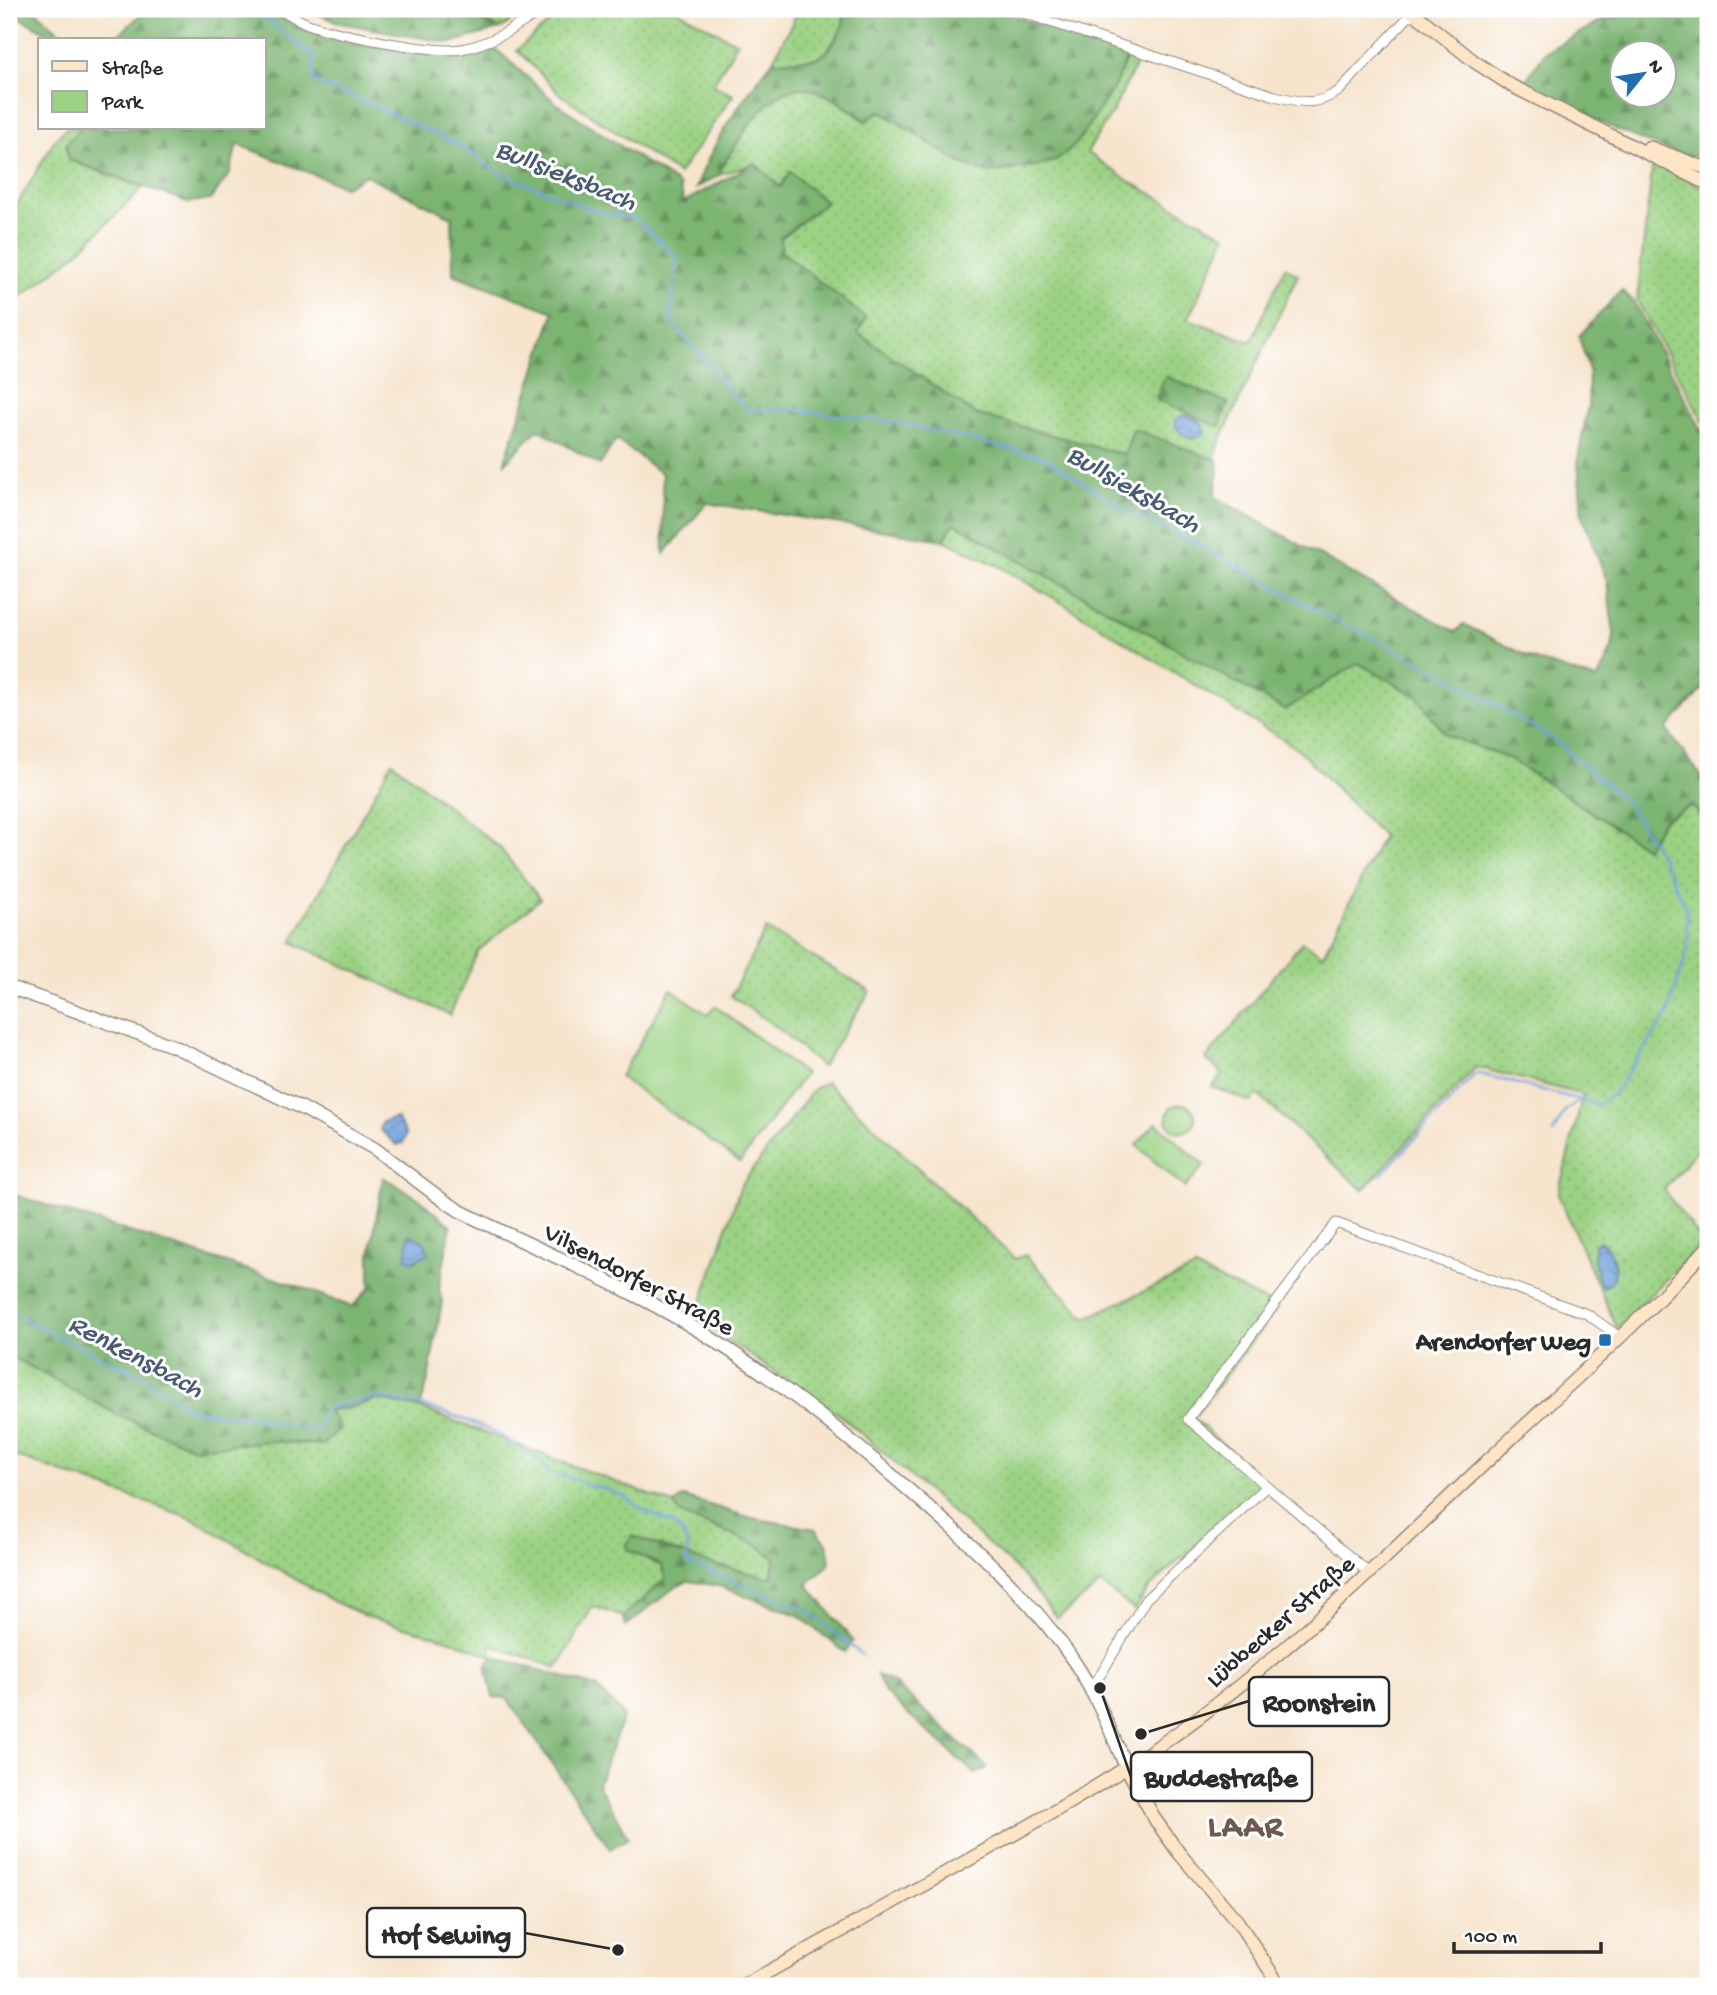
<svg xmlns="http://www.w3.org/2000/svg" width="1717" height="1995" font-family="'Gochi Hand',sans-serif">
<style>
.grass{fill:url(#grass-dots);stroke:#637e58;stroke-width:2}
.forest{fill:url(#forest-firs);stroke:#54704e;stroke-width:2;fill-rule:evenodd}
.park{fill:#9bd284;stroke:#637e58;stroke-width:2}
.water{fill:url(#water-waves);stroke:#4f6784;stroke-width:2}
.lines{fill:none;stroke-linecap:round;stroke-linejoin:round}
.stream{stroke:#73a3dd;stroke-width:2.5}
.minor-casing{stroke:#90887c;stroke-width:11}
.tertiary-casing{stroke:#90887c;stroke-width:15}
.secondary-casing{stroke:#90887c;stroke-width:15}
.minor{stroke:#fff;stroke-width:9}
.tertiary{stroke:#fff;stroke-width:12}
.secondary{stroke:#fde5c5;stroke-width:12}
.poi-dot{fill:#1f6fb2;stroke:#fff;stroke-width:2.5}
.labels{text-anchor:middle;stroke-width:6;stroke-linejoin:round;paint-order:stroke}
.street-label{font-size:26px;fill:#2b2b2b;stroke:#fff}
.poi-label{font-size:26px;font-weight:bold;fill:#2b2b2b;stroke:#fff;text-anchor:end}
.water-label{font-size:28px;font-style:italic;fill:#485b72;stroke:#fff}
.district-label{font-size:33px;font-weight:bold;letter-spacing:2px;fill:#6f584f;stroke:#fff}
.leader{fill:none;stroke:#2b2b2b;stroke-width:2.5}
.callout-dot{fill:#2b2b2b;stroke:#fff;stroke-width:2.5}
.callout{fill:#fff;stroke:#2b2b2b;stroke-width:2.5}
.callout-label{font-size:28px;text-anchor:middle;font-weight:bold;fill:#2b2b2b}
</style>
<defs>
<pattern id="grass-dots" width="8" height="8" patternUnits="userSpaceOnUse" patternTransform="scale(1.75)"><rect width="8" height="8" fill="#9bd284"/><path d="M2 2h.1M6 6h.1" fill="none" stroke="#86b472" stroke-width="1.8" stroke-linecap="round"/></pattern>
<pattern id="forest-firs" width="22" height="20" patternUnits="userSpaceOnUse" patternTransform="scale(1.75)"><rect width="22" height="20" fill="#7cb472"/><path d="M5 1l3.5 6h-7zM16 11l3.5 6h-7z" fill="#66935e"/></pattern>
<pattern id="water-waves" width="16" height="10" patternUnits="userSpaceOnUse" patternTransform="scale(1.75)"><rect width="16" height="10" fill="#73a3dd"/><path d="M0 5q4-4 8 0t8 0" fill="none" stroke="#5f85b3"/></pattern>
</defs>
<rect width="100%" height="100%" fill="#fff"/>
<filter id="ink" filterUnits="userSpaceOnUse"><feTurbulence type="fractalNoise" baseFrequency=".0143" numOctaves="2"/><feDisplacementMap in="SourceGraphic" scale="14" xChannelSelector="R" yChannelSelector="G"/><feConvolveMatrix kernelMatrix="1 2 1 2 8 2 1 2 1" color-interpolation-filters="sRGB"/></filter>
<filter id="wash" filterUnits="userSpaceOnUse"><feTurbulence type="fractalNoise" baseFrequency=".00686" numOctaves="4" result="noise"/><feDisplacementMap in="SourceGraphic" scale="28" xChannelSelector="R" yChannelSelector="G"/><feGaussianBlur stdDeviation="1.57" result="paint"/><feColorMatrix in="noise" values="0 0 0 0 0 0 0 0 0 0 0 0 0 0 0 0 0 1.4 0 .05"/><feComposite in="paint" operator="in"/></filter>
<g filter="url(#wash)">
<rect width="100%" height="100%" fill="#f6e4cd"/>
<!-- grass -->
<path class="grass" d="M459 9H528L500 29Z
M565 9H675L737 43 713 85 733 95 679 174 561 95 517 50Z
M799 9H846L842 29 824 55 816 58 772 62Z
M1129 53 1140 57 1113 111 1087 152 1127 180 1226 236 1188 319 1251 342 1285 267 1298 275 1221 439 1214 460 1133 429 1125 455 975 414 857 333 865 318 782 252 780 239 826 202 790 172 780 188 755 164 721 174V169C737 143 767 86 803 88 827 90 847 108 865 121L880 111 961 163 989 173 1040 165 1057 160 1077 143 1114 87Z
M66 128H81L66 144 69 160 143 188 76 254 9 306V219L54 141Z
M1653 162 1708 190V430L1637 300Z
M954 523 1146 632 1358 663 1418 697 1446 735 1510 759 1646 848 1663 820 1692 805 1708 825V1136L1664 1190 1703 1242 1617 1328 1558 1195 1583 1095 1476 1067 1363 1190 1257 1094 1251 1102 1212 1087 1223 1074 1206 1059 1302 942 1323 955 1383 836 1298 749 1057 600 998 566 944 540Z
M392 762 500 848 540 899 478 951 450 1015 292 942Z
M766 929 870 991 822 1067 778 1028 731 996Z
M826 1082 1015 1259 1025 1255 1086 1318 1195 1268 1278 1307 1193 1418 1265 1481 1148 1589 1134 1610 1101 1584 1057 1618 1023 1576 1000 1554 841 1416 696 1319 741 1185 814 1089Z
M9 1355 194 1448 270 1441 322 1445 327 1410 353 1407 377 1399 420 1408 674 1504 680 1514 756 1544 775 1558 771 1579 708 1563 630 1551 663 1566 665 1579 623 1617 593 1606 557 1668 491 1645 492 1656 448 1639 368 1617 333 1601 191 1518 9 1454Z"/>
<!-- forest -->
<path class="forest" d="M9 9H34L61 34 94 39 60 40 9 12Z
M147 9H261L307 30 333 38 413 53 450 57 485 49 497 50 556 103 679 185 684 202 755 163 780 187 790 172 826 202 780 238 782 252 866 318 858 333 975 414 1125 455 1133 429 1219 461 1215 497 1456 632 1463 624 1535 660 1597 680 1612 648 1614 636 1607 581 1582 516 1578 459 1588 406 1589 371 1579 336 1622 290 1634 302 1708 442V683L1666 729 1708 785V825L1692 805 1663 820 1646 848 1510 759 1446 735 1418 697 1358 663 1285 710 954 523 944 540 707 503 664 554 662 474 616 439 600 465 538 429 504 464 554 312 453 274 452 217 366 175 345 187 237 144 230 173 210 200 187 202 69 160 66 144 81 128H264V40H113Z
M305 9H459L500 29 450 43 341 23Z
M846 9H909L948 15 952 9H992L1129 53 1114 87 1077 143 1057 160 1040 165 989 173 961 163 880 111 866 121C847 108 827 90 803 88 768 85 737 143 721 168V174L696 188C712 142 742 99 772 62 786 59 802 61 816 58 832 55 845 24 846 9Z
M1652 9H1708V157C1681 164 1552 101 1524 83L1545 52 1603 20ZM1622 52H1664V94H1622Z
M1165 376 1228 403 1219 427 1156 399Z
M383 1177 418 1198 451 1226 439 1288 442 1302 428 1380 420 1408 377 1399 353 1407 328 1410 340 1428 322 1445 270 1441 194 1448 116 1414 9 1355V1193L301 1287 352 1307 370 1287V1256Z
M683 1497 752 1518 815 1529 827 1543 830 1563 807 1584 853 1641 845 1652 798 1615 719 1586 689 1581 675 1587 626 1626 623 1617 665 1579 662 1566 630 1551 626 1546 632 1536 708 1563 771 1578 775 1558 756 1544 680 1514 674 1504Z
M492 1656 596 1687 624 1715 598 1784 628 1838 610 1849 507 1698 493 1697 486 1667Z
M877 1675 894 1683 988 1768 975 1774 885 1693Z"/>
<!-- park -->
<path class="park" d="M671 989 708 1015 715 1006 805 1074 740 1162 620 1077Z
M1167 1118a14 14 0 1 1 28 0a14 14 0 1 1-28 0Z
M1156 1123 1204 1165 1185 1188 1136 1145Z"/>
<!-- water -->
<path class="water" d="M1184 415C1194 418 1207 422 1204 435L1192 439C1183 435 1175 431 1175 420Z
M397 1118 406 1135 403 1143 397 1145 380 1130 382 1122Z
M409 1234 424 1242 429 1253 414 1261 406 1259Z
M1599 1241C1614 1248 1624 1284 1602 1287 1596 1275 1591 1256 1595 1243Z"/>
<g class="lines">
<!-- stream -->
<path class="stream" d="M254 9 313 56 314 82 346 94
M347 94 460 145 499 173 601 213 634 218 677 257 671 321 746 410 788 409 895 422 1044 457 1127 510 1199 545 1333 619 1446 675 1553 739 1627 802 1662 858 1687 911V952L1666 1017 1613 1094 1598 1105 1581 1100 1566 1110 1553 1133
M1381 1175 1476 1073 1581 1100
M9 1310 69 1342 140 1375 191 1410 254 1417 317 1431 326 1408 377 1397 419 1405 461 1418 496 1433 538 1459 549 1473 572 1478 586 1485 600 1487 623 1496 641 1509 675 1525 684 1535 688 1549 686 1562 807 1610 862 1655"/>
</g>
</g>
<g filter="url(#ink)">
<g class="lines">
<defs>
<path id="minor" d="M280 9C289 14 298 20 308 24 336 34 434 54 462 49 493 43 517 27 542 9
M1011 9 1275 96C1302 102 1315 107 1339 91L1416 9
M1369 1573 1188 1419 1336 1223 1587 1314 1621 1338
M1089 1688 1101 1674 1146 1599 1266 1487"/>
<path id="tertiary" d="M9 987 173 1046 304 1109 375 1149 440 1198 460 1211C540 1251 625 1285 701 1332 777 1379 844 1433 911 1492 970 1543 1031 1597 1075 1663 1096 1695 1111 1732 1126 1767"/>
<path id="secondary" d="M1409 9 1475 62 1512 86 1708 184
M1649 147 1708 169
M1126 1767 1156 1821 1179 1853 1238 1922 1280 1986
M743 1986C816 1945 889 1904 963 1863 1027 1827 1092 1791 1153 1750 1273 1668 1378 1565 1483 1465 1559 1393 1638 1325 1708 1247"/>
</defs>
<!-- minor casing -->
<use href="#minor" class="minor-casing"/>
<!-- tertiary casing -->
<use href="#tertiary" class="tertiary-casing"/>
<!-- secondary casing -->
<use href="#secondary" class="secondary-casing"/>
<!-- minor -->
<use href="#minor" class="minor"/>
<!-- tertiary -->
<use href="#tertiary" class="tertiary"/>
<!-- secondary -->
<use href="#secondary" class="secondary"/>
</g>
</g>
<!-- markers -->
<rect class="poi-dot" x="1598" y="1333" width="14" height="14" rx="3.5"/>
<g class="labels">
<!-- street labels -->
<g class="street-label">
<text transform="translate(640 1278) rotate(28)" y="9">Vilsendorfer Straße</text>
<text transform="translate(1279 1620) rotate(-41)" y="9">Lübbecker Straße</text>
</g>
<!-- poi labels -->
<g class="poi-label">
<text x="1591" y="1349">Arendorfer Weg</text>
</g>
<!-- water labels -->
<g class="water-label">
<text transform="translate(567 173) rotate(22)" y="10">Bullsieksbach</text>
<text transform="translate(1135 487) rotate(30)" y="10">Bullsieksbach</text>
<text transform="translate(137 1354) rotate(28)" y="10">Renkensbach</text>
</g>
<!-- district labels -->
<g class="district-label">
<text x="1246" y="1835">LAAR</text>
</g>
</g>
<!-- callouts -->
<path class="leader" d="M1141 1734L1249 1701M1100 1688L1131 1777M618 1950L525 1933"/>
<g class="callout-dot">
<circle cx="1141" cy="1734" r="7"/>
<circle cx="1100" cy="1688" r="7"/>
<circle cx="618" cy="1950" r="7"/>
</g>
<g class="callout">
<rect x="1249" y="1677" width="140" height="49" rx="7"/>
<rect x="1131" y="1752" width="181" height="49" rx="7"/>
<rect x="367" y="1908" width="158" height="49" rx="7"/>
</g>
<g class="callout-label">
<text x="1319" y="1711">Roonstein</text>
<text x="1221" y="1786">Buddestraße</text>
<text x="446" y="1943">Hof Sewing</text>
</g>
<!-- margin -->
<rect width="1717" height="1995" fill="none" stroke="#fff" stroke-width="35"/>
<!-- legend -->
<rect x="38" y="38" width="228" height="91" fill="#ffffff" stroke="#aaaaaa" stroke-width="2"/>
<rect x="52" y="61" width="35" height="10" fill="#fde5c5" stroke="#aaaaaa" stroke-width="2"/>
<text x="102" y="74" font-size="21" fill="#2b2b2b">Straße</text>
<rect x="52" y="91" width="35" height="21" fill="#9bd284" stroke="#aaaaaa" stroke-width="2"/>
<text x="102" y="108" font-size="21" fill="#2b2b2b">Park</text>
<!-- north arrow -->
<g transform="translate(1643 74) rotate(60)"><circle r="33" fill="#ffffff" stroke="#aaaaaa" stroke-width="2"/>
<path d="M0-5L12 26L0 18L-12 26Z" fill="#1f6fb2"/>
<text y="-10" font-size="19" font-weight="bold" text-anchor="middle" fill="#2b2b2b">N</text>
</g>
<!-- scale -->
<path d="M1454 1942v10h147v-10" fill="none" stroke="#2b2b2b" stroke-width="3.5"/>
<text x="1465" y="1942" font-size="21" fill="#2b2b2b" stroke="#ffffff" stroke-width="5" paint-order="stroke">100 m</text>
</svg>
